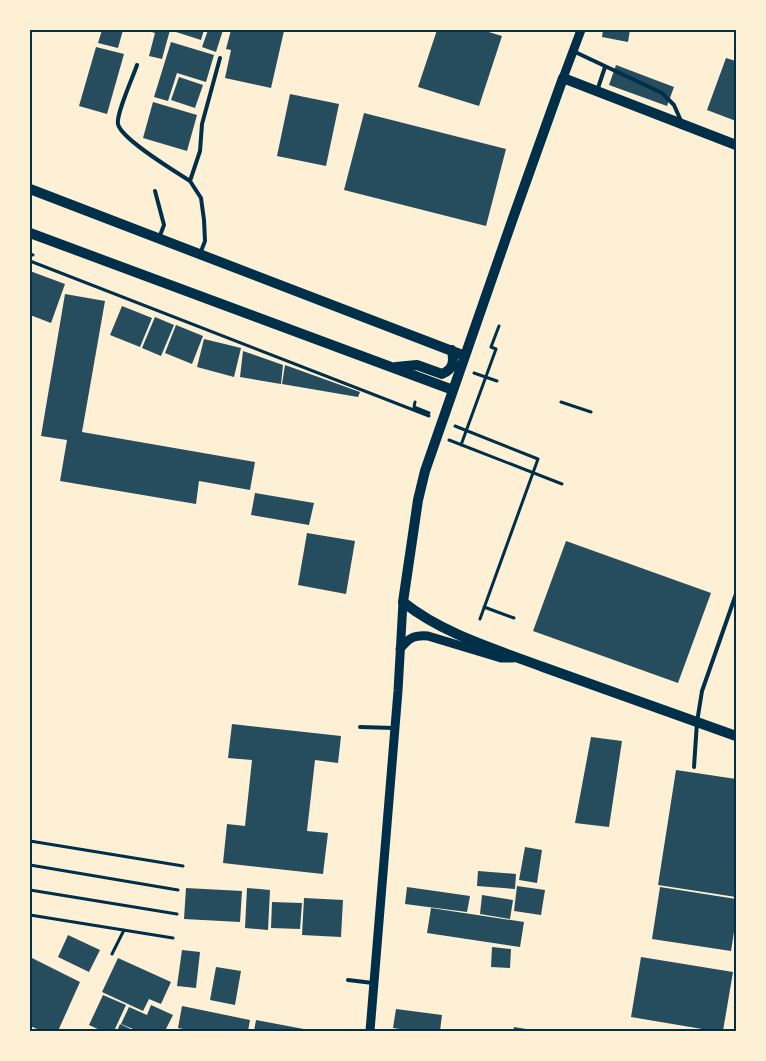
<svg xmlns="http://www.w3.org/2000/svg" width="766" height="1061" font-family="Spectral,serif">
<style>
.building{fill:#264d5e}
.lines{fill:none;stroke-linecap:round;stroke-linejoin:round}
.path{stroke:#003049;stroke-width:3}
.service{stroke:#003049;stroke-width:4}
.tertiary{stroke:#003049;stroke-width:9}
.secondary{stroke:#003049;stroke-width:10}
.neatline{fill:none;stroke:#003049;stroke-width:2}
</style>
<rect width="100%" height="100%" fill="#fdf0d5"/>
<!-- building -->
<path class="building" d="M102 30H123L118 48 98 43Z
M146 30H170L162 59 149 56 155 33Z
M177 30H204L201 40 176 32Z
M208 30H223L216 52 202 47Z
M231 30 284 31 271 88 225 78 231 50 226 49Z
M437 30H482L502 36 479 106 418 87Z
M603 30H630L628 42 602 37Z
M171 42 214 55 206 82 177 73 168 101 154 97Z
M96 47 124 54 107 114 79 106Z
M726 58 736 61V121L707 110Z
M616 65 674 87 667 106 609 85Z
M179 77 203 85 195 108 171 100Z
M290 94 339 104 326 166 277 156Z
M153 102 197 115 187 151 143 138Z
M364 113 506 149 486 226 344 190Z
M30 271 65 284 51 323 30 315Z
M65 294 105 301 82 432 255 462 250 490 199 481 196 504 60 481 67 440 41 436Z
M122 306 152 318 140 347 110 335Z
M155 317 174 325 161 356 142 348Z
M176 325 203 336 192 364 165 353Z
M204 339 241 348 234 377 197 367Z
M243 351 283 365 281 384 240 377Z
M285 365 360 392 358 397 282 384Z
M255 493 314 503 309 525 251 515Z
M307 533 355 541 346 594 298 585Z
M566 541 711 593 678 683 533 631Z
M232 724 341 736 338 763 315 760 307 831 328 833 323 874 223 863 227 824 245 826 252 760 228 758Z
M591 737 622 741 609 827 575 823Z
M676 770 736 779V897L658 885Z
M525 847 542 850 537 883 519 880Z
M478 871 516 874 515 889 477 886Z
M517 886 545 890 541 915 514 911Z
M407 887 470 896 467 912 405 904Z
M660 887 736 899V919L731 951 652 939Z
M186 888 242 891 240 922 184 919Z
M247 888 270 890 268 930 245 928Z
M482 895 513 900 510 919 480 914Z
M304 898 343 900 341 937 302 935Z
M272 902 302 903 300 929 271 928Z
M431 908 524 922 520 947 427 933Z
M68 935 100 950 89 972 58 957Z
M492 947 511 949 510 968 491 967Z
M182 950 200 952 196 988 177 986Z
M30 957 80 982 58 1031H42L30 1026Z
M641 957 733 972 723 1031H714L631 1017Z
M118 958 171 982 161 1004 149 999 143 1011 102 992Z
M216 967 241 971 235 1005 210 1000Z
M103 995 126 1005 114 1031H102L89 1025Z
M151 1005 173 1015 165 1031H138L121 1024 129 1007 147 1015Z
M182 1006 250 1020 248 1031H194L178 1028Z
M396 1009 442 1015 440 1031H413L393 1028Z
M256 1020 309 1030V1031H254Z
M120 1024 135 1031H117Z
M514 1027 532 1030V1031H513Z"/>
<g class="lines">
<!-- path -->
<path class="path" d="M30 254 33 255
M30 261 429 416
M474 373 497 381
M415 402 414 407 429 413
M561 402 591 412
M455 426 538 459 480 619
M449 440 562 484
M461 445 496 349 491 347 499 326
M484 607 514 618
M30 841 183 866
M30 865 178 890
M30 890 177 914
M30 915 173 938
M112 954 124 930"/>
<!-- service -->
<path class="service" d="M573 51 662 93 674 105 681 121
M137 65C133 77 116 114 118 124 121 139 176 172 190 181
M597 91 605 67
M155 191 164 225 159 238
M200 254 205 241 204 220 201 198 190 181 200 151 202 124 220 58
M360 727 394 728
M694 767 697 722 702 691 736 594
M348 980 373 983"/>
<!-- tertiary -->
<path class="tertiary" d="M563 78 581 30
M400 649C409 638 413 635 428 636L501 658H513
M370 1031 398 691 403 602"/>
<!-- secondary -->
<path class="secondary" d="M736 145 563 78 513 218 425 471 418 500 403 602C443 634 495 649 543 667 607 690 672 713 736 736
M30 189 465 356
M30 233 453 390
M396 367 417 365 442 374C454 369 454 361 452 350"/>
</g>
<!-- border -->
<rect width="766" height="1061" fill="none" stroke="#fdf0d5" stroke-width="62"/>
<rect x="31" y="31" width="704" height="999" class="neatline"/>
</svg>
